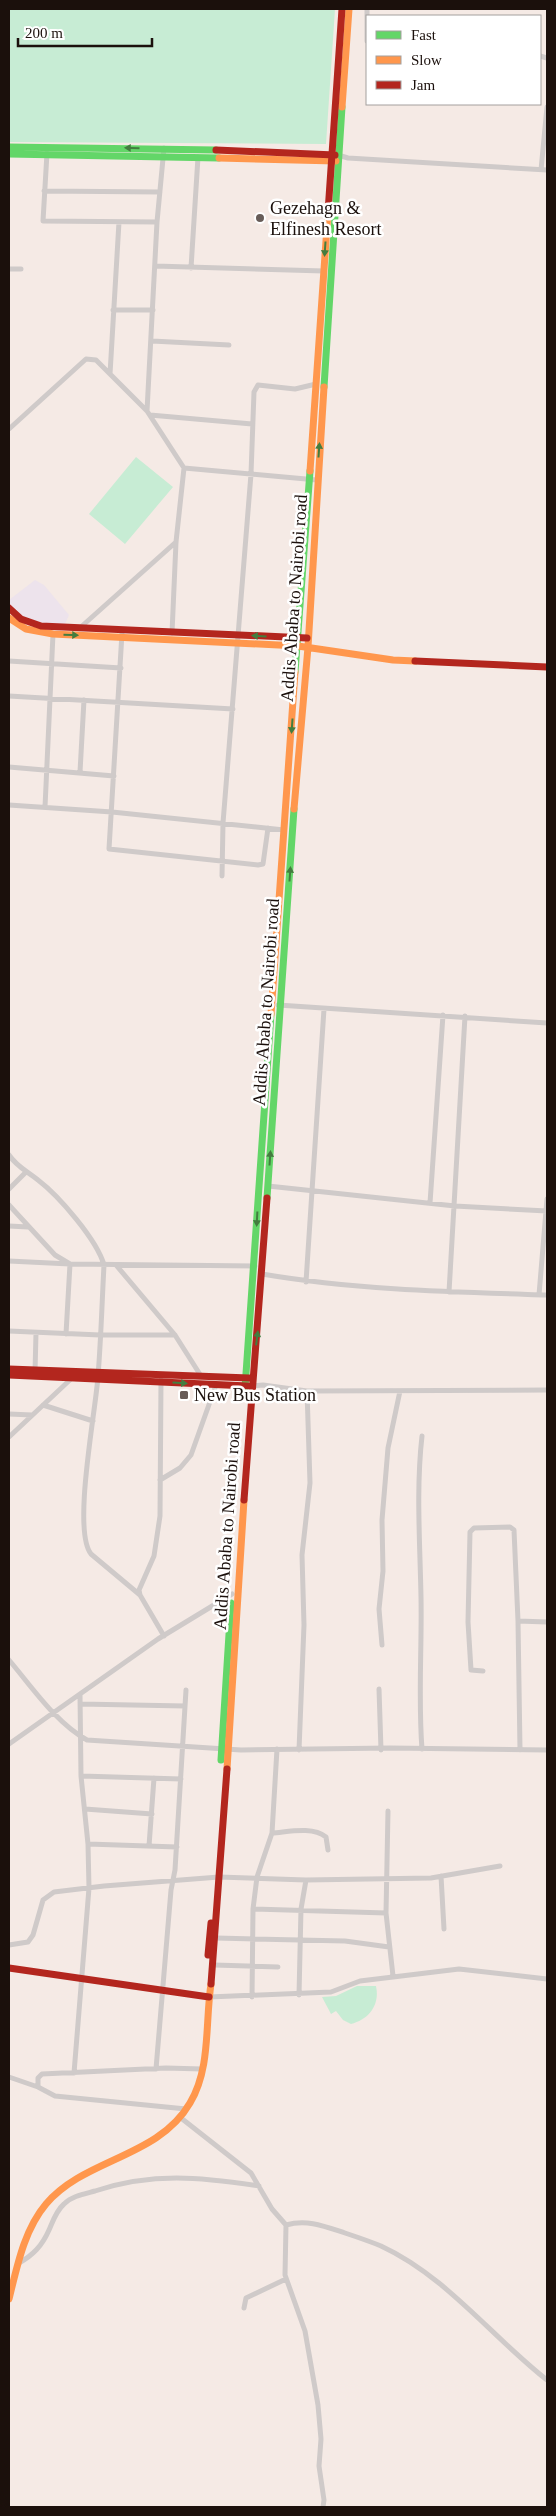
<svg xmlns="http://www.w3.org/2000/svg" width="556" height="2516" font-family="Georgia,serif">
<style>
.medical{fill:#ede3ec}
.green{fill:#c7ecd4}
.lines{fill:none;stroke-linecap:round;stroke-linejoin:round}
.street{stroke:#cfcac9;stroke-width:5}
.fast{stroke:#63d668;stroke-width:7}
.slow{stroke:#ff974d;stroke-width:7}
.jam{stroke:#b3261e;stroke-width:7}
.oneway{fill:#437d3f}
.poi-dot{fill:#675c58;stroke:#fff;stroke-width:2}
.labels{text-anchor:middle;stroke-width:5;stroke-linejoin:round;paint-order:stroke}
.poi-label{font-size:18px;fill:#1b100c;stroke:#fff;text-anchor:start}
.street-label{font-size:18px;fill:#1b100c;stroke:#fff}
</style>
<rect width="100%" height="100%" fill="#f5eae5"/>
<!-- medical -->
<path class="medical" d="M35 580 44 585 69 615 65 624 52 625 23 618 9 606V600Z"/>
<!-- green -->
<path class="green" d="M9 9H335L326 144 9 142Z
M136 457 173 487 125 544 89 514Z
M357 1986H376C380 2004 370 2019 351 2024L343 2020 336 2011 331 2014 322 1997 336 1996Z"/>
<g class="lines">
<!-- street -->
<path class="street" d="M367 9V41
M540 56 547 58
M164 148 157 222 147 411 184 468 176 542 172 633
M47 153 43 221 157 222
M338 155 348 158 547 170
M541 170 547 107
M44 191 160 192
M155 266 324 271
M191 268 198 157
M9 269H21
M113 310H153
M152 341 229 345
M110 374 119 222
M150 415 252 424
M9 429 86 359 96 360 147 411
M184 468 317 480
M82 626 176 542
M122 633 109 849 258 865 263 864 268 828
M9 661 121 668
M9 696 233 709
M9 767 114 776
M80 772 84 700
M9 805 112 812 284 830
M45 807 53 634
M222 876 223 823 251 474 254 392 258 385 295 389 316 384
M278 1005 547 1023
M9 1155C17 1167 27 1171 38 1180 59 1196 97 1240 104 1265 102 1302 101 1339 98 1376 96 1410 72 1530 91 1554L140 1595
M268 1186 455 1206 547 1211
M9 1189 26 1172
M430 1203 443 1015
M9 1205 55 1255 70 1264 66 1334
M9 1226 28 1227
M9 1261 70 1264 255 1266
M116 1265 175 1335 201 1376
M262 1274C356 1290 452 1292 547 1295
M306 1282 324 1009
M449 1292 465 1016
M539 1295 547 1199
M9 1331 100 1335H175
M35 1372 36 1333
M161 1380 160 1516 154 1556 139 1590 140 1595 164 1636
M251 1386 263 1385 307 1391 547 1390
M43 1405 93 1421
M9 1414 32 1415
M9 1437 72 1378
M160 1480 180 1468 191 1455 216 1385
M518 1621 547 1622
M382 1645 379 1609 383 1571 382 1520 388 1448 400 1391
M9 1660C32 1687 56 1723 87 1740L241 1750 390 1748 547 1750
M483 1671 471 1670 468 1622 470 1532 474 1528 510 1527 514 1530 518 1621 520 1750
M379 1689 381 1750
M80 1704 185 1706
M9 1744 158 1639 232 1594
M422 1749C418 1698 422 1648 421 1597 420 1543 416 1489 422 1436
M299 1750 304 1625 302 1555 310 1483 307 1391
M81 1776 181 1779
M85 1809 152 1814
M388 1811 386 1913 393 1976
M272 1833C288 1832 312 1826 326 1837L328 1850
M88 1844 177 1847
M149 1846 154 1778
M441 1876 444 1929
M253 1909 386 1913
M216 1938 345 1941 389 1947
M9 1945 28 1942 33 1935 43 1900 54 1892 104 1886 219 1877 306 1880 431 1878 500 1866
M214 1965 278 1967
M299 1995 301 1909 306 1880
M209 1997 331 1992 360 1981 459 1969 547 1979
M252 1997 253 1909 257 1877 272 1833 277 1749
M156 2069 171 1890 175 1870 186 1690
M74 2073 89 1888 88 1844 81 1776 80 1695
M9 2077 38 2087
M186 2109 55 2096 38 2087V2078L42 2074 166 2068 202 2069
M181 2118 251 2173 272 2209 286 2225C307 2219 324 2226 345 2233 357 2237 369 2241 381 2246 446 2276 492 2337 547 2380
M286 2225 285 2275 305 2331 318 2405 321 2439 319 2466 324 2500 323 2507
M19 2263C33 2255 42 2246 49 2230 53 2221 56 2211 64 2204 72 2196 84 2194 95 2191 152 2172 201 2177 259 2186
M244 2308 246 2298 286 2279"/>
<!-- fast -->
<path class="fast" d="M9 147 216 150
M9 154 219 158
M324 387 342 107
M295 672 310 471
M267 1198 294 809
M245 1388 271 1014
M221 1760 231 1603"/>
<!-- slow -->
<path class="slow" d="M342 107 349 9
M219 158 336 161
M310 471 328 212
M9 618 26 629 53 634 298 646 393 660 415 661
M294 809 308 647 324 387
M271 1014 295 672
M227 1769 244 1500
M9 2299C17 2267 24 2230 46 2204 85 2158 158 2158 190 2103 211 2068 205 2023 211 1984"/>
<!-- jam -->
<path class="jam" d="M216 150 335 155
M328 212 342 9
M9 608 21 619 41 626 307 638
M415 661 547 667
M9 1369 249 1378
M9 1375 248 1386
M244 1500 267 1198
M208 1955 211 1923
M9 1968 209 1997
M211 1984 227 1769"/>
</g>
<!-- one-way arrows -->
<defs><path id="oneway-solid" d="M-6-.8H1V-3.2L6.5 0L1 3.2V.8H-6Z" transform="scale(1.25)"/></defs>
<g class="oneway">
<use href="#oneway-solid" transform="translate(132 148) rotate(-179)"/>
<use href="#oneway-solid" transform="translate(325 249) rotate(94)"/>
<use href="#oneway-solid" transform="translate(319 450) rotate(-86)"/>
<use href="#oneway-solid" transform="translate(71 635) rotate(1)"/>
<use href="#oneway-solid" transform="translate(259 636) rotate(-177)"/>
<use href="#oneway-solid" transform="translate(292 726) rotate(94)"/>
<use href="#oneway-solid" transform="translate(290 874) rotate(-86)"/>
<use href="#oneway-solid" transform="translate(270 1158) rotate(-86)"/>
<use href="#oneway-solid" transform="translate(257 1219) rotate(93)"/>
<use href="#oneway-solid" transform="translate(257 1338) rotate(-83)"/>
<use href="#oneway-solid" transform="translate(180 1383) rotate(3)"/>
</g>
<!-- markers -->
<g class="poi-dot">
<circle cx="260" cy="218" r="5"/>
<rect x="179" y="1390" width="10" height="10" rx="2.5"/>
</g>
<g class="labels">
<!-- poi labels -->
<g class="poi-label">
<text x="270" y="214">Gezehagn &amp;<tspan x="270" dy="21">Elfinesh Resort</tspan></text>
<text x="194" y="1401">New Bus Station</text>
</g>
<!-- street labels -->
<g class="street-label">
<text transform="translate(294 598) rotate(-86)" y="6">Addis Ababa to Nairobi road</text>
<text transform="translate(266 1002) rotate(-86)" y="6">Addis Ababa to Nairobi road</text>
<text transform="translate(227 1526) rotate(-86)" y="6">Addis Ababa to Nairobi road</text>
</g>
</g>
<!-- border -->
<rect width="556" height="2516" fill="none" stroke="#1b100c" stroke-width="20"/>
<!-- legend -->
<rect x="366" y="15" width="175" height="90" fill="#ffffff" stroke="#a49f9e"/>
<rect x="376" y="31" width="25" height="8" fill="#63d668" stroke="#a49f9e"/>
<text x="411" y="40" font-size="15" fill="#1b100c">Fast</text>
<rect x="376" y="56" width="25" height="8" fill="#ff974d" stroke="#a49f9e"/>
<text x="411" y="65" font-size="15" fill="#1b100c">Slow</text>
<rect x="376" y="81" width="25" height="8" fill="#b3261e" stroke="#a49f9e"/>
<text x="411" y="90" font-size="15" fill="#1b100c">Jam</text>
<!-- scale -->
<path d="M18 38v8h134v-8" fill="none" stroke="#1b100c" stroke-width="2.5"/>
<text x="25" y="38" font-size="15" fill="#1b100c" stroke="#ffffff" stroke-width="4" paint-order="stroke">200 m</text>
</svg>
